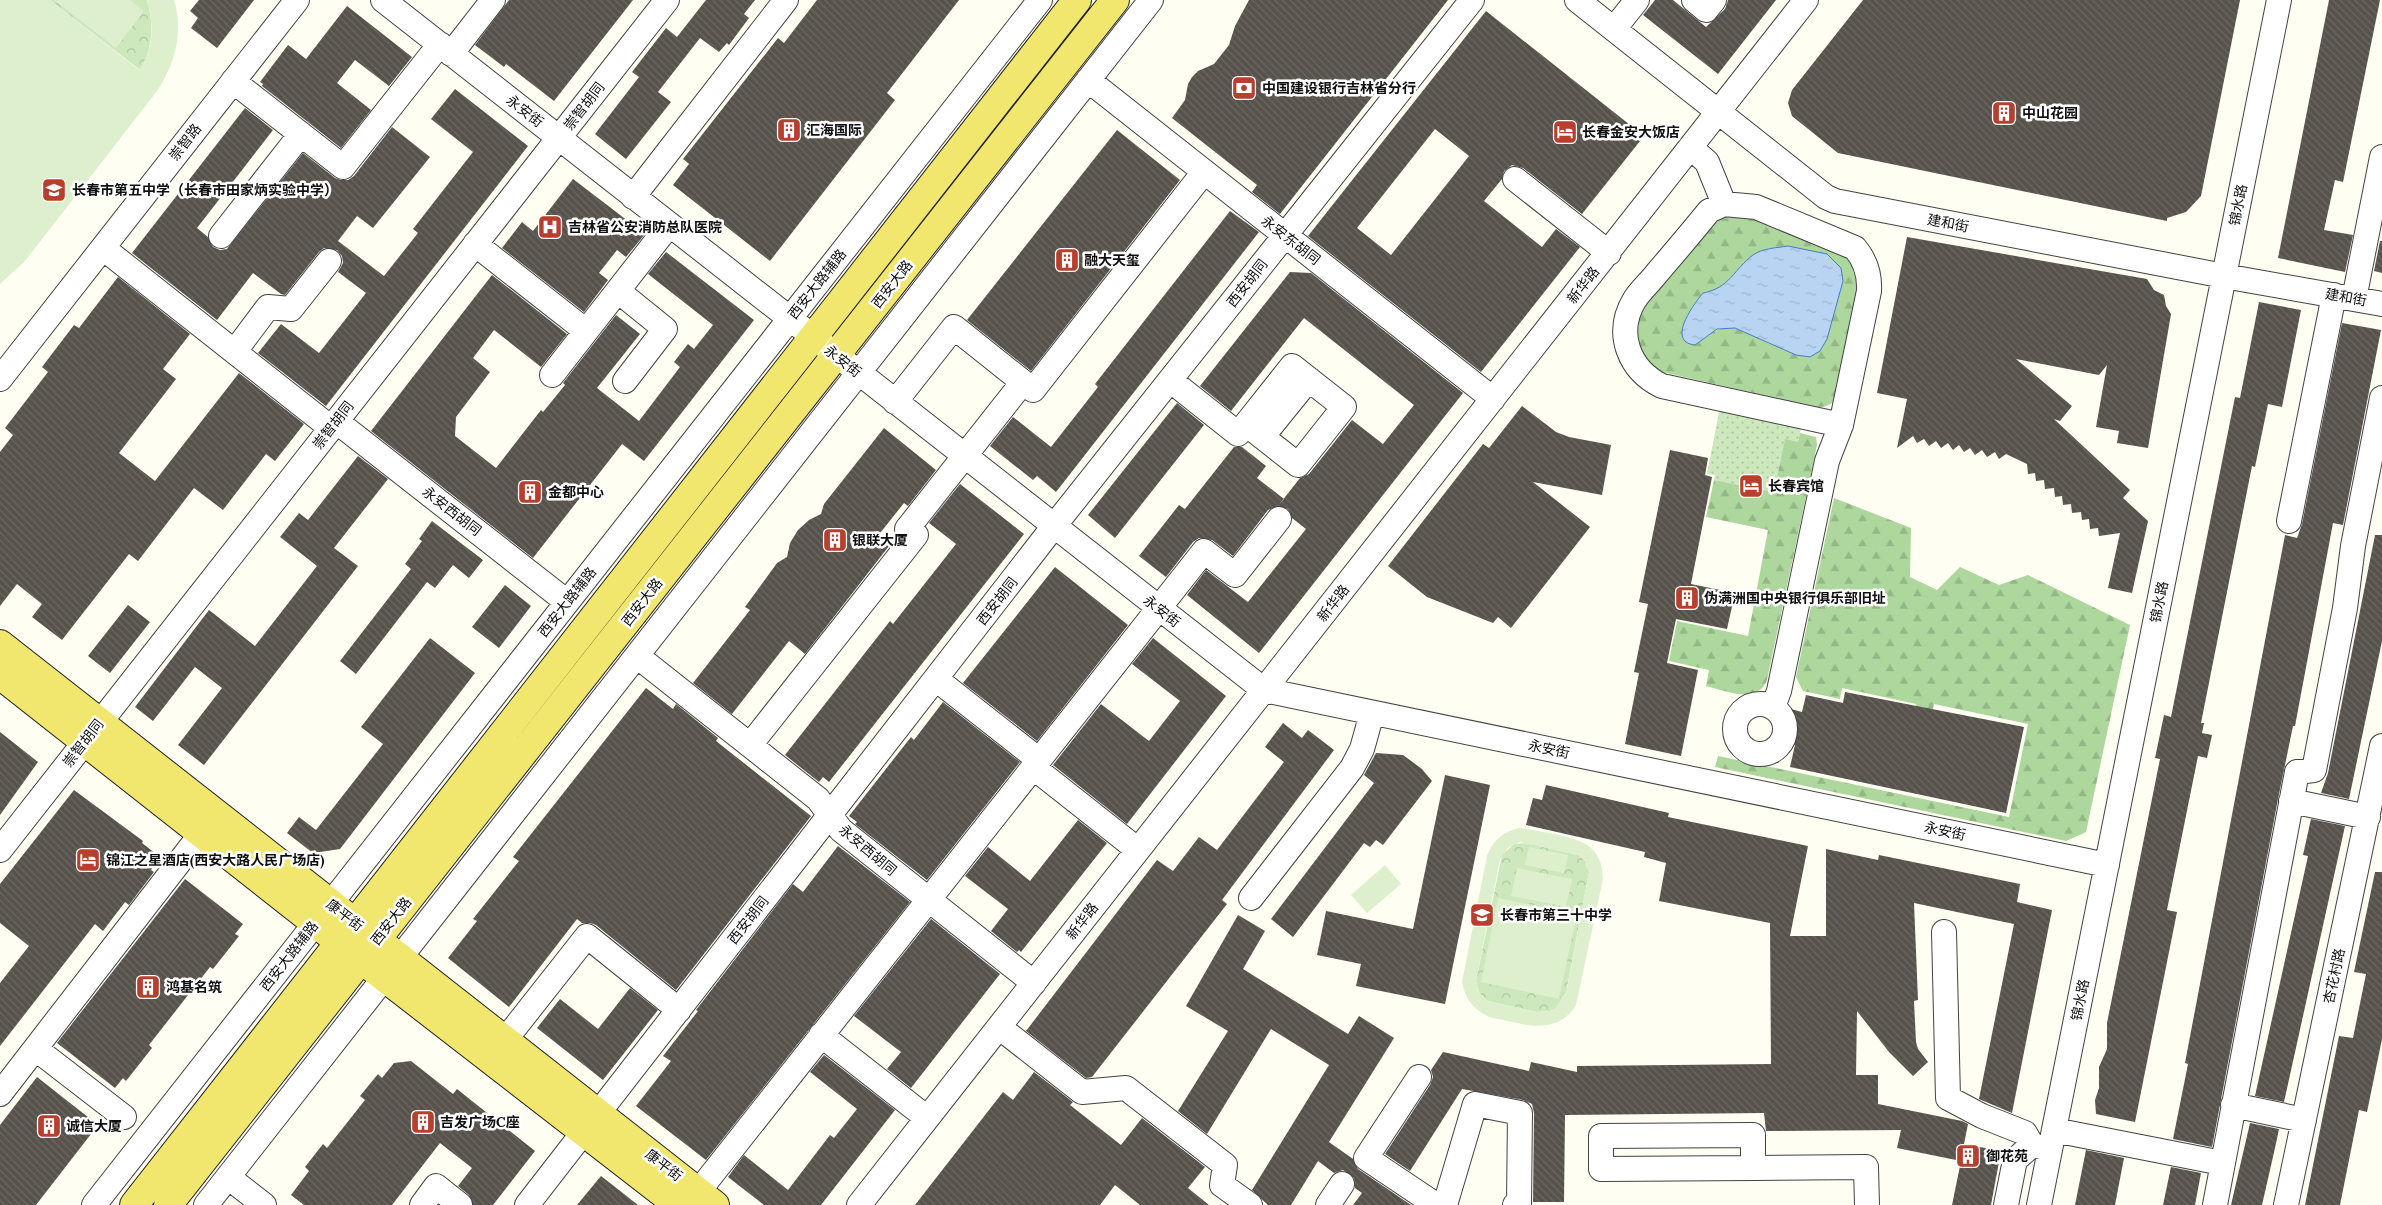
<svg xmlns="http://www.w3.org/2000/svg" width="2382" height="1205" font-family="Lora,'Noto Sans SC',serif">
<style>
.grass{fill:url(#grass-dots)}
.forest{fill:url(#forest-firs);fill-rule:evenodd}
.park{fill:url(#park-crowns)}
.pitch{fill:#deefce;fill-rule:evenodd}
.water{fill:url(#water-ripples);stroke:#447dc6}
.building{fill:url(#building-back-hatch);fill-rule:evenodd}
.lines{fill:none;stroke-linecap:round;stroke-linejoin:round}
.minor-casing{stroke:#424242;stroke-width:26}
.major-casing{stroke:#202020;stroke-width:30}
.minor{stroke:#fff;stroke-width:24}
.major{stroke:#f1e76f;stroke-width:28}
.labels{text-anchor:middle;stroke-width:5;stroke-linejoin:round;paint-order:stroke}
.poi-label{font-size:14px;font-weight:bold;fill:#0f0f0f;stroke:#fff;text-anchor:start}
.street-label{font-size:14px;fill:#0f0f0f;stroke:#fff}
</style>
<defs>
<pattern id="grass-dots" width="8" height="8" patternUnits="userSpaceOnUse" patternTransform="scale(1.25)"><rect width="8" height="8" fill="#cce8bc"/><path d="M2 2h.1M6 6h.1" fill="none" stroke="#aec6a0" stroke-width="1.8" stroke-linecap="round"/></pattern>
<pattern id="forest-firs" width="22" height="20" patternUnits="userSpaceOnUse" patternTransform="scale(1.25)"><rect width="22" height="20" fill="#add79d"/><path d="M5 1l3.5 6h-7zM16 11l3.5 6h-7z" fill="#94b786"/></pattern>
<pattern id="park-crowns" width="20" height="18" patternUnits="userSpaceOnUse" patternTransform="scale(1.25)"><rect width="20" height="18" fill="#cce8bc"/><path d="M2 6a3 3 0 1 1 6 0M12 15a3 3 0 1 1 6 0" fill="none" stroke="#aec6a0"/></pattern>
<pattern id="water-ripples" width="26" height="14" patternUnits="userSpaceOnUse" patternTransform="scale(1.25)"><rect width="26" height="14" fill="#b9d4f3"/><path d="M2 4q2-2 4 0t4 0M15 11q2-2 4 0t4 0" fill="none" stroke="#9eb5cf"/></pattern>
<pattern id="building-back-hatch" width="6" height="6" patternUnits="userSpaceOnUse" patternTransform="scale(1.25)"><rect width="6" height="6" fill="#57524c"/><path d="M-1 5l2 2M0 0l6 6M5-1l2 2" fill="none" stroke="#6a6661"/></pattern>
</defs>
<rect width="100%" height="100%" fill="#fefef2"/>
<!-- grass -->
<path class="grass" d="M1720 407 1802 423 1798 442 1785 440 1774 492 1714 480 1715 475 1707 474Z"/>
<!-- forest -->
<path class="forest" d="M1736 214 1756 217 1848 256 1860 280 1836 400C1827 408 1820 408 1810 406L1658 371 1641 353 1637 339 1639 321 1646 303 1712 225 1724 217ZM1753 255 1770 344C1738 327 1725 318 1695 345L1686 320 1703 293 1720 289Z
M1800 433 1816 437 1817 445 1767 680C1757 705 1727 691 1706 686L1709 670 1669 661 1677 621 1748 636 1768 530 1706 517 1714 480 1774 492 1785 439 1798 442Z
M1834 498 1911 528 1910 577 1937 590 1960 567 1999 585 2028 575 2130 625 2086 832 2066 841 1715 767 1718 756 2009 817 2028 724 1934 704 1931 718 1914 714 1916 704 1842 688 1840 699 1803 691 1796 677Z"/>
<!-- park -->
<path class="park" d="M50 0H147C154 25 153 48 140 70Z
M1526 843 1578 855 1584 860 1589 872 1566 993 1556 1008 1550 1011 1537 1012 1487 1001 1479 992 1476 981 1502 855 1514 844Z"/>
<!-- pitch -->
<path class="pitch" d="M0 0H50L139 70C154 49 154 24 147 0H174C184 32 175 64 157 91L25 261 0 284Z
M54 0H130L144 11 116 48Z
M1519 828C1531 829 1542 832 1554 834 1583 840 1602 846 1603 879L1576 1005C1556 1038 1520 1023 1489 1017 1473 1009 1465 999 1462 982L1487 856C1493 840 1503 832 1519 828ZM1520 842 1578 855 1584 860 1589 872 1566 994 1556 1008 1550 1011 1537 1012 1487 1001 1479 992 1476 981 1500 859 1509 847Z
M1529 847 1568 855 1564 873 1525 865Z
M1385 865 1401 884 1367 913 1351 895Z
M1517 868 1572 879 1566 907 1511 896Z
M1498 898 1577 914 1559 999 1481 982Z"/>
<!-- water -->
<path class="water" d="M1788 246 1827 254 1841 268 1843 281 1827 339 1820 351 1810 357 1796 355 1735 328 1717 329 1695 345C1666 342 1693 305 1703 293 1730 288 1734 269 1753 255 1763 248 1776 248 1788 246Z"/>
<!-- building -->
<path class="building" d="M199 0H254L217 48 191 28 198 18 190 11Z
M509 0H633L554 101 506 64 504 67 475 45Z
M706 0H755L744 14 749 18 729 45 727 43 719 52 700 38 658 92 671 102 626 159 595 134 639 77 632 72 666 28 677 37Z
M817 0H959L887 93 895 100 770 261 673 185 689 164 683 159 778 38 784 43Z
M1249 0H1448L1280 214 1252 192 1257 185 1172 118 1185 100 1188 84 1192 77 1198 71 1214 64 1229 45 1235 26Z
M1655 0H1673L1706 27 1725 9 1728 0H1776L1718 74 1643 15Z
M1863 0H2240L2201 196 2186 212 2167 218V221L1838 153 1792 116 1788 103 1792 90Z
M2329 0H2380L2343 182 2335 180 2324 230 2353 235 2345 272 2278 258Z
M347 6 412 57 389 86 355 60 337 83 371 110 341 148 262 86 263 84 260 82 288 45 306 59Z
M1486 11 1644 136 1582 214 1523 168 1512 165 1504 171 1502 179 1484 201 1542 247 1556 229 1580 247 1481 372 1308 236ZM1435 129 1469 156 1391 255 1357 228Z
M455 89 528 146 326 406 258 353 281 324 319 353 366 293 338 272 343 263 342 256 337 250 324 248 319 252 285 295 281 294 253 273 217 320 132 253 245 108 273 130 197 228 208 237 213 247 220 250 227 249 303 153 335 178 341 180H348L354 176 392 127 430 157 373 228 357 216 338 241 384 276 418 233 413 229 473 152 431 119Z
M1117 130 1180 180 1031 371 967 320Z
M573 179 645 234 626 257 617 250 599 273 608 280 584 312 502 248 522 222 533 231Z
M1230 211 1259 232 1056 492 1037 476 1033 480 990 446 1013 417 1051 447 1098 387 1095 384Z
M1907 237 2147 279 2154 290 2164 295 2166 306 2171 314 2148 448 2117 443 2119 431 2096 427 2107 365 2099 375 2016 359 2072 406 2060 421 2054 419 2130 490 2123 498 2148 521 2132 593 2108 588 2120 533 2099 536 2098 528 2090 529 2089 519 2082 520 2081 512 2072 513 2071 504 2063 505 2062 496 2055 497 2054 488 2045 489 2044 480 2036 481 2035 473 2028 474 2027 464 2006 454 1999 459 1995 452 1987 457 1982 450 1975 455 1970 448 1964 452 1959 445 1953 450 1948 443 1941 448 1936 441 1929 446 1924 439 1917 443 1913 436 1897 448 1907 399 1877 393Z
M2380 241H2382V273L2374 271Z
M666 252 754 320 644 461 622 444 533 558 371 431 492 275 567 334 541 367 494 330 473 358 490 372 456 417 455 436 496 468 541 410 543 412 565 385 563 383 616 315 640 334 597 388 639 421 680 367 674 362 688 344 694 349 713 325 648 274Z
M1290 272 1311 273 1463 393 1259 653 1187 595 1206 570 1248 602 1306 529 1292 518 1288 509 1278 506 1300 478 1309 474 1352 420 1383 444 1414 405 1304 318 1231 411 1200 386Z
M118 277 190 334 163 369 176 379 119 453 155 481 239 373 304 424 275 461 266 454 223 510 194 488 138 561 129 554 62 640 32 617 42 604 17 584 0 606V452L13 435 5 428 48 372 42 367 74 325 79 328Z
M2259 302 2301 310 2282 407 2268 404 2255 467 2252 466 2201 723H2204L2202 733 2212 735 2207 758 2198 756 2167 910 2177 912 2135 1122 2096 1114 2095 1100 2099 1088V1067L2107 1049V1023L2160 759 2155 758 2164 715 2171 717 2235 397 2240 398Z
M2342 323 2381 330 2343 525 2333 523 2295 726H2293L2278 799 2212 1147 2173 1139 2188 1064 2185 1063 2285 535 2297 538 2302 524Z
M1177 403 1204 425 1115 538 1088 515Z
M1522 406 1556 432 1569 437 1611 445 1602 495 1533 482 1590 527 1511 628 1498 617 1493 623 1427 597 1388 566 1483 444 1489 448Z
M884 428 936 470 908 506 904 503 877 537 889 546 805 654 789 641 732 714 693 683 750 610 745 607 777 563 787 557 790 543 798 530 809 520 821 514 824 504Z
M1234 447H1242L1266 466 1257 478 1284 499 1278 506 1268 510 1233 556 1212 540 1199 538 1193 542 1166 577 1139 556 1179 505 1185 509Z
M1670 450 1708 458 1705 475 1712 477 1691 584 1735 593 1727 629 1676 619 1667 663 1698 670 1681 756 1625 744 1639 673 1634 672 1648 604 1639 602Z
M358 456 388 479 334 548 358 566 204 765 178 745 222 688 195 667 153 721 135 707 209 610 255 646 317 566 280 537 299 513 308 520Z
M960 484 1024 534 829 782 823 777 819 782 785 755 890 621 893 624 956 544 929 523Z
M432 521 483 560 469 578 453 565 435 588 427 582 356 674 340 661 411 569 405 564 422 541 419 539Z
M2375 535H2382V641L2349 799 2321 793 2328 773Z
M1055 567 1128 625 1037 741 963 683Z
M505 585 531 606 499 648 472 627Z
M128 605 150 622 110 673 88 656Z
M430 638 475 673 340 849 313 853 287 833 299 817 316 830 383 744 361 727Z
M1153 638 1226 696 1127 824 1053 765 1101 704 1149 741 1180 701 1132 664Z
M646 688 673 709 676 704 718 738 716 741 811 816 676 990 596 925 590 923H582L577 919 509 1007 448 958 477 921 473 919 519 861 513 857Z
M1845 692 2024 727 2006 813 1790 767 1795 745 1779 742 1787 708 1802 712 1806 695 1843 703Z
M943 702 1020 762 927 880 855 824 857 822 849 816 911 737 914 740Z
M1283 723 1302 738 1308 730 1334 750 1222 900 1227 904 1092 1077 1086 1078 1026 1031 1157 860 1173 871 1199 837 1217 850 1284 762 1265 747Z
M0 732 38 762 0 815Z
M1376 753 1403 755 1422 769 1432 781 1383 845 1376 840 1370 847 1364 843 1293 937 1271 919 1374 783 1364 775Z
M1445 775 1490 785 1445 1004 1356 986 1361 964 1317 955 1326 911 1413 929Z
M1546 785 1669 813 1668 817 1808 846 1790 936H1826V849L1878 860 1879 855 2020 884 2017 902 2052 910 2012 1113 1979 1099 2014 924 1914 903 1918 1000 1914 1001 1916 1042 1918 1049 1928 1062 1913 1076 1889 1052 1857 1011 1856 1075H1878V1104L1962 1121 1968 1124 1964 1144 2001 1151 1991 1205H1952L1961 1161 1897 1148 1901 1130 1766 1131 1764 1113 1565 1115 1564 1202H1533L1534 1113 1532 1104 1523 1100 1462 1089 1410 1171 1385 1154 1430 1085 1433 1077 1431 1070 1443 1052 1529 1071 1531 1062 1577 1072V1066L1771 1064 1770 923 1659 901 1666 863 1644 857 1645 852 1526 825 1533 798 1542 800Z
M74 790 143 841 142 843 160 857 151 870 154 872 129 905 125 902 103 931 95 924 0 1046V983L29 946 0 923V884Z
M2311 819 2345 826 2284 1102 2255 1096 2308 856 2303 855Z
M1078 820 1107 843 1021 952 1019 950 1017 952 991 931 1008 909 965 876 988 847 1030 881Z
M838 846 910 902 706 1160 636 1106 671 1061 663 1056 698 1011 696 1010 793 884 803 892Z
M2375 872H2382V1039L2367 1112 2359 1110 2340 1205H2305L2339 1036 2353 1038 2366 974 2354 972Z
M185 879 243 924 235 934 239 936 213 969 210 967 149 1045 152 1048 126 1081 123 1078 115 1088 57 1043Z
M1238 915 1265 931 1243 969 1348 1034 1359 1016 1394 1038 1329 1142 1353 1159 1358 1169 1411 1205H1353L1362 1193 1355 1188 1354 1178 1343 1170 1334 1173 1318 1161 1291 1205H1268L1252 1190 1329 1065 1271 1029 1207 1134 1178 1111 1228 1031 1186 1006Z
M931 919 1000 974 911 1088 887 1069 901 1052 854 1016Z
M630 988 658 1010 603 1080 537 1028 560 999 598 1029Z
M824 1055 895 1110 821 1205H764L728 1177 744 1155 788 1190 830 1135 834 1138 857 1109 810 1072Z
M411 1061 453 1094 457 1089 535 1151 493 1205H473L469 1195 458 1186 472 1168 440 1143 392 1205H304L291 1195 309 1171 305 1167 323 1144 327 1148 365 1100 360 1096 378 1074 382 1078 394 1063Z
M1034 1072 1073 1102 1070 1105 1121 1145 1142 1118 1205 1167 1188 1188 1209 1205H1140L1115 1185 1100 1205H915L1003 1092 1013 1100Z
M37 1077 98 1125 36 1205H0V1125Z
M2250 1123 2279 1129 2275 1148 2262 1205H2231Z
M2086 1150 2124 1158 2115 1205H2075Z
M2171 1167 2201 1173 2195 1205H2163Z
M601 1176 638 1205H577Z"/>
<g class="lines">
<defs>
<path id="minor" d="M383 0 1264 690 2107 865
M1577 0 1826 197 1835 201 2224 276 2382 304
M1694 0 1706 10 1714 0
M1614 29 1637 0
M451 54 493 0
M1088 80 1493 399
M233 81 343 167 440 44
M1691 148 1707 162 1724 204
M1515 179 1609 253
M633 197 786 0
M221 236 301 134
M475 244 586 331
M103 248 331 428
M618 291 665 329 625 381
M2354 299 2382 157
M235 351 268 307 291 309 329 261
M1292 366 1344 407 1298 465 1246 424Z
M552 375 669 225
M0 379 297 0
M1170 380 1238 434 1246 424
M895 402 954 327 1033 390 1204 172
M336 421 567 602
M1262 437 1309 379
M2289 521 2334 295
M637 656 818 799 841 830 1034 983
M936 679 1039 760
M1735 729a25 25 0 1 1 50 0a25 25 0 1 1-50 0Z
M1773 707 1779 691 1827 461 1841 425 1869 291C1870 274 1865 260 1855 248L1756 207 1724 204 1709 211C1692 232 1675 252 1657 273 1650 282 1641 290 1635 299 1614 333 1629 370 1662 386L1841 425
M750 745 916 535 907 529 1023 382
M1033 767 1138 850
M2291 801 2368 817
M0 850 667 0
M1251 898 1352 768 1362 749 1372 713
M1944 932 1948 1098 1982 1116 2025 1133 2032 1145
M999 1027 1082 1092 1126 1088 1225 1165 1222 1185 1250 1205
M821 1035 927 1118
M505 1040 587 936 679 1010
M36 1049 124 1117
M1419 1077 1366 1158 1436 1205
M0 1094 201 834
M2233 1105 2304 1120
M2054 1130 2222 1163
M1753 1135V1168L1601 1169V1136Z
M1753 1168 1866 1167 1867 1205
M228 1177 264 1205
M698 1192 1204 551 1235 575 1279 519
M94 1205 1040 0
M206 1205 1151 0
M422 1205 436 1186 460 1205
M527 1205 1054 526 1472 0
M859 1205 1806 0
M1328 1205 1342 1184
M1445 1205 1475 1104 1520 1113 1519 1204 1515 1205
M2006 1205 2015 1160 2032 1145 2046 1148
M2039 1205 2279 0
M2215 1205 2297 772 2314 770 2345 608 2353 546 2382 398
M2286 1205 2382 746"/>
<path id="major" d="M0 644 715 1205
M0 675 385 978 678 1205
M134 1205 1077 0
M168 1205 1115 0"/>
</defs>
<!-- minor casing -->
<use href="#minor" class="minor-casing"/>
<!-- major casing -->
<use href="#major" class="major-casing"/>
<!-- minor -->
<use href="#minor" class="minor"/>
<!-- major -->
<use href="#major" class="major"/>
</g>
<!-- icons -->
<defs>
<symbol id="bank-square" viewBox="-11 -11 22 22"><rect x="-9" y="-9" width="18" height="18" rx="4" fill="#b83e2e" stroke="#fff"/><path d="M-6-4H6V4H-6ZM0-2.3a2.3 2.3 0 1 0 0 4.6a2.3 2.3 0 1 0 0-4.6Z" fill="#fff"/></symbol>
<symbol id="building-square" viewBox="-11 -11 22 22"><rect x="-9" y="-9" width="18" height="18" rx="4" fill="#b83e2e" stroke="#fff"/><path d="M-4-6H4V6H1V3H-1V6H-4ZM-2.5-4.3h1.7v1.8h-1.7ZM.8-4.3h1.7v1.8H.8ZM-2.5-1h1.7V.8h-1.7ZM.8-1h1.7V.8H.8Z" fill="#fff"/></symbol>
<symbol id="hotel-square" viewBox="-11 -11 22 22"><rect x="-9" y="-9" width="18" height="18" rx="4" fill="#b83e2e" stroke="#fff"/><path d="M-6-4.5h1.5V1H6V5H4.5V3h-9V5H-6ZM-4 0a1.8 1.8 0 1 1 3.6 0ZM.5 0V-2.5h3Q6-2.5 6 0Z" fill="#fff"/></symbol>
<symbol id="school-square" viewBox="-11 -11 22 22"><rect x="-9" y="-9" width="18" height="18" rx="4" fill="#b83e2e" stroke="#fff"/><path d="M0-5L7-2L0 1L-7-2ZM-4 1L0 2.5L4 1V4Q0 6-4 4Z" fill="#fff"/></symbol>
<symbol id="hospital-square" viewBox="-11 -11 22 22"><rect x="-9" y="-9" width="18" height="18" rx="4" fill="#b83e2e" stroke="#fff"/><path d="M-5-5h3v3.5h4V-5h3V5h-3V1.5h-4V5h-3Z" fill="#fff"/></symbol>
</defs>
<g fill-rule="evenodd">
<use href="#bank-square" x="1230" y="74" width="28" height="28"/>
<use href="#building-square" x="1990" y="99" width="28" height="28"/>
<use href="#building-square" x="775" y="116" width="28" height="28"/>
<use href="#hotel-square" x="1551" y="118" width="28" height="28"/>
<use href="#school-square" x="40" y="176" width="28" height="28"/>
<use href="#hospital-square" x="536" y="213" width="28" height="28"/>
<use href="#building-square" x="1053" y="246" width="28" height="28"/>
<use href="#hotel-square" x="1737" y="472" width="28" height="28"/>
<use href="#building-square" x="516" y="478" width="28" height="28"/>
<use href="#building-square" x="821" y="526" width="28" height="28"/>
<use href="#building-square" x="1673" y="584" width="28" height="28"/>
<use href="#hotel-square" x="74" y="846" width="28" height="28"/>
<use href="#school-square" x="1468" y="901" width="28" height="28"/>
<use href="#building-square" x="134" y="973" width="28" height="28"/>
<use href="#building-square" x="409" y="1108" width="28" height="28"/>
<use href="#building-square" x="35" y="1112" width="28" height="28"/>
<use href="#building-square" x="1954" y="1142" width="28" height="28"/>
</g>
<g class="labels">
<!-- poi labels -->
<g class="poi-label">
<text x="1262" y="93">中国建设银行吉林省分行</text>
<text x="2022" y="118">中山花园</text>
<text x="806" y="135">汇海国际</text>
<text x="1582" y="137">长春金安大饭店</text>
<text x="72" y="195">长春市第五中学（长春市田家炳实验中学）</text>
<text x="568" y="232">吉林省公安消防总队医院</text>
<text x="1084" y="265">融大天玺</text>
<text x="1768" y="491">长春宾馆</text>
<text x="548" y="497">金都中心</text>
<text x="852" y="545">银联大厦</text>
<text x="1704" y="603">伪满洲国中央银行俱乐部旧址</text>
<text x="106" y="865">锦江之星酒店(西安大路人民广场店)</text>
<text x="1500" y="920">长春市第三十中学</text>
<text x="166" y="992">鸿基名筑</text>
<text x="440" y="1127">吉发广场C座</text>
<text x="66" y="1131">诚信大厦</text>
<text x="1986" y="1161">御花苑</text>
</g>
<!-- street labels -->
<g class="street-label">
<text transform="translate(584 106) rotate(-52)" y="5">崇智胡同</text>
<text transform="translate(525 111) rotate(38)" y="5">永安街</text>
<text transform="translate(185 142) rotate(-52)" y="5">崇智路</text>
<text transform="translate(2238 205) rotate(-79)" y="5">锦水路</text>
<text transform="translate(1948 223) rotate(11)" y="5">建和街</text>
<text transform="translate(1291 240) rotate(38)" y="5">永安东胡同</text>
<text transform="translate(1247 283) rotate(-52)" y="5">西安胡同</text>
<text transform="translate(817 284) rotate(-52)" y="5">西安大路辅路</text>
<text transform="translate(892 284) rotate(-52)" y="5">西安大路</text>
<text transform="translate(1583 285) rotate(-52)" y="5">新华路</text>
<text transform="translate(2346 297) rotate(10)" y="5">建和街</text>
<text transform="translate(843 361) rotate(38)" y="5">永安街</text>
<text transform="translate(333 425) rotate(-52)" y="5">崇智胡同</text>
<text transform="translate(452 511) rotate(38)" y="5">永安西胡同</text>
<text transform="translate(997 601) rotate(-52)" y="5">西安胡同</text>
<text transform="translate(567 602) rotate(-52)" y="5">西安大路辅路</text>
<text transform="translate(642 602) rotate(-52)" y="5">西安大路</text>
<text transform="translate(2159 602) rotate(-79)" y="5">锦水路</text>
<text transform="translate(1333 603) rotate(-52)" y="5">新华路</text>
<text transform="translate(1162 611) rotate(38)" y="5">永安街</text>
<text transform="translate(83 743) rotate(-52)" y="5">崇智胡同</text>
<text transform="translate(1549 749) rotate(12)" y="5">永安街</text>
<text transform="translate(1945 831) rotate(12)" y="5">永安街</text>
<text transform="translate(868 850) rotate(40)" y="5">永安西胡同</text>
<text transform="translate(345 915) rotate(38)" y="5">康平街</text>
<text transform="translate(748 920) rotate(-52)" y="5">西安胡同</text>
<text transform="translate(391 921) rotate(-52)" y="5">西安大路</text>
<text transform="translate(1082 921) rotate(-52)" y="5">新华路</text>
<text transform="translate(289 956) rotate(-52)" y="5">西安大路辅路</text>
<text transform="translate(2334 976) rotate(-78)" y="5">杏花村路</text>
<text transform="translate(2080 1000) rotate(-79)" y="5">锦水路</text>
<text transform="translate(664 1165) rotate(38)" y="5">康平街</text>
</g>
</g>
</svg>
